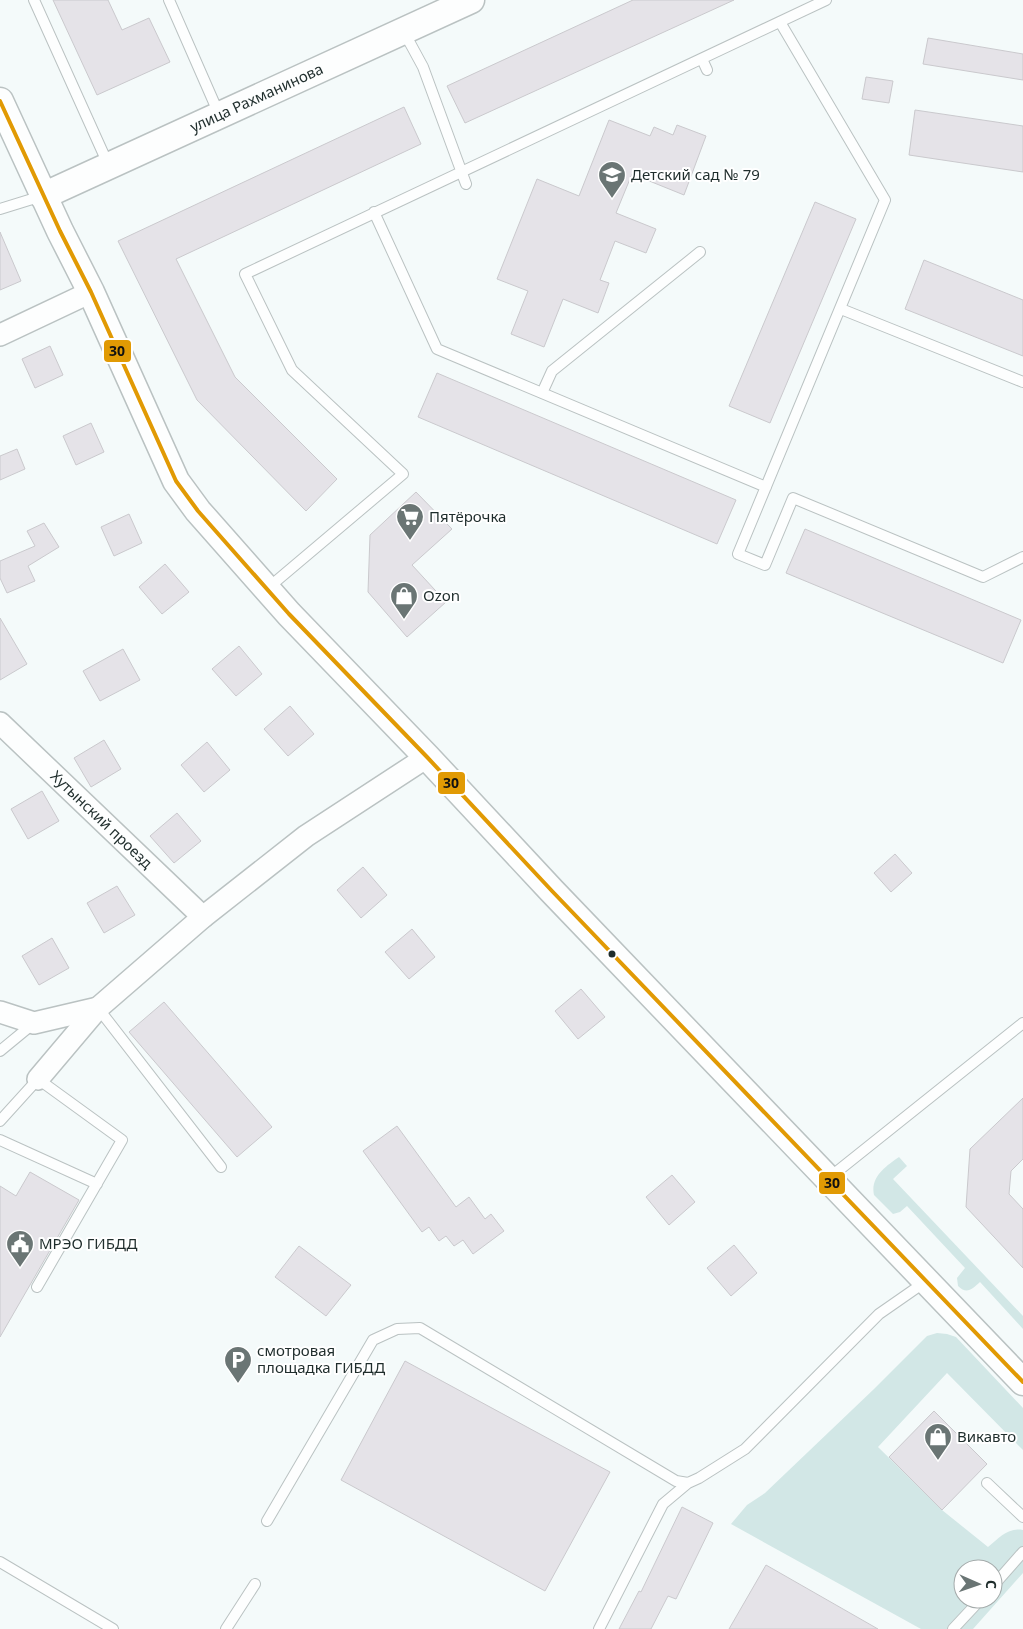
<svg xmlns="http://www.w3.org/2000/svg" width="1023" height="1629" font-family="'Noto Sans',sans-serif">
<style>
.green{fill:#d2e7e6;fill-rule:evenodd}
.building{fill:#e5e3e8;stroke:#cac9cd}
.lines{fill:none;stroke-linecap:round;stroke-linejoin:round}
.service-casing{stroke:#bac2c2;stroke-width:12}
.minor-casing{stroke:#bac2c2;stroke-width:24}
.tertiary-casing{stroke:#bac2c2;stroke-width:29}
.service{stroke:#fdfefe;stroke-width:10}
.minor{stroke:#fdfefe;stroke-width:21}
.tertiary{stroke:#fdfefe;stroke-width:26}
.bus-1-casing{stroke:#fff;stroke-width:8}
.bus-1{stroke:#e19a04;stroke-width:4}
.bus-dot{fill:#1f2d2c;stroke:#fff;stroke-width:2}
.labels{text-anchor:middle;stroke-width:4;stroke-linejoin:round;paint-order:stroke}
.street-label{font-size:15px;fill:#1f2d2c;stroke:#fff}
.poi-label{font-size:15px;fill:#1f2d2c;stroke:#fff;text-anchor:start}
.line-badge{stroke:#fff;stroke-width:2}
.pale-badge-label{font-size:14px;text-anchor:middle;font-weight:bold;fill:#111}
</style>
<rect width="100%" height="100%" fill="#f4fafa"/>
<!-- green -->
<path class="green" d="M899 1157 907 1166 893 1179 1023 1316V1329L980 1282C972 1289 967 1295 958 1286L957 1278 965 1268 907 1206 900 1212 893 1214 874 1195C870 1177 886 1166 899 1157Z
M937 1333 947 1334 956 1337 1023 1408V1450L947 1373 878 1447 942 1510 988 1547C999 1538 1008 1527 1023 1530V1573L973 1629H921L731 1524 747 1505 765 1493 874 1389 927 1336ZM963 1569H993V1599H963Z"/>
<!-- building -->
<path class="building" d="M53 0H108L122 30 149 18 170 62 97 95Z
M633 0H734L465 123 447 86Z
M928 38 1023 54V80L923 64Z
M866 77 893 81 889 103 862 99Z
M404 107 421 144 176 259 235 377 337 479 306 511 197 400 118 241Z
M915 110 1023 126V172L909 155Z
M609 120 650 136 654 127 673 135 677 125 706 136 684 195 632 174 616 213 656 229 646 253 615 241 600 280 609 283 598 313 563 299 544 347 511 334 528 291 497 279 537 179 579 196Z
M815 202 856 219 770 423 729 406Z
M0 232 21 281 0 290Z
M924 260 1023 300V356L905 309Z
M50 346 63 375 35 388 22 359Z
M437 373 736 500 717 544 418 417Z
M91 423 104 452 76 465 63 436Z
M17 449 25 469 0 480V456Z
M416 492 452 529 412 565 446 602 407 637 368 592 370 535Z
M129 514 142 543 114 556 101 527Z
M44 523 59 547 28 566 35 581 7 593 0 578V561L35 546 27 531Z
M805 529 1021 620 1003 663 786 573Z
M165 564 189 592 162 614 139 587Z
M0 618 27 664 0 680Z
M239 646 262 674 236 696 212 669Z
M123 649 140 680 100 701 83 671Z
M290 706 314 734 288 756 264 729Z
M104 740 121 769 91 787 74 758Z
M207 742 230 770 204 792 181 765Z
M42 791 59 821 28 839 11 809Z
M177 813 201 841 174 863 150 836Z
M895 854 912 873 891 892 874 873Z
M363 867 387 895 361 918 337 890Z
M117 886 135 915 104 933 87 903Z
M412 929 435 957 409 979 385 952Z
M52 938 69 968 39 985 22 956Z
M581 989 605 1017 578 1039 555 1011Z
M164 1002 272 1127 237 1157 129 1032Z
M1023 1098V1159L1011 1171 1009 1194 1023 1209V1268L966 1207 970 1149Z
M397 1126 456 1207 469 1197 485 1219 491 1214 504 1231 473 1254 463 1240 454 1246 446 1236 439 1241 429 1227 422 1232 363 1151Z
M30 1172 79 1200 0 1337V1186L16 1196Z
M672 1175 695 1202 669 1225 646 1197Z
M734 1245 757 1273 731 1296 707 1268Z
M299 1246 351 1285 326 1316 275 1277Z
M405 1361 610 1472 545 1591 341 1480Z
M934 1411 987 1464 942 1510 889 1457Z
M682 1507 713 1523 676 1599 668 1596 651 1629H619L639 1591 641 1592Z
M766 1565 878 1629H729Z"/>
<g class="lines">
<defs>
<path id="service" d="M34 0 108 164
M169 0 219 114
M780 22 885 200 738 554 765 565 793 498 983 577 1023 557
M404 32 423 67 466 184
M702 59 707 70
M0 209 42 196
M374 212 437 349 766 487
M841 309 1023 382
M542 393 552 371 700 252
M268 588 403 474 292 370 245 274 826 0
M98 1008 221 1167
M0 1051 34 1023
M0 1121 38 1079 122 1140 37 1287
M0 1140 97 1184
M829 1178 1023 1023
M987 1483 1023 1517
M267 1521 373 1340 397 1329 420 1328 676 1481 688 1483 699 1478 745 1449 879 1314 925 1282
M0 1562 113 1629
M993 1586 1023 1552
M226 1629 255 1584
M599 1629 663 1504 688 1483
M953 1629 981 1599"/>
<g id="minor">
<path d="M0 335 91 292"/>
<path id="s1" d="M0 723 203 917"/>
<path d="M0 1012 34 1023 98 1008"/>
<path d="M38 1079 98 1008 203 917 306 836 427 757"/>
</g>
<g id="tertiary">
<path d="M0 101 60 231 91 292 176 481 198 511 289 614 427 757 552 891 1023 1382"/>
<path id="s2" d="M43 196 471 0"/>
</g>
</defs>
<!-- service casing -->
<use href="#service" class="service-casing"/>
<!-- minor casing -->
<use href="#minor" class="minor-casing"/>
<!-- tertiary casing -->
<use href="#tertiary" class="tertiary-casing"/>
<!-- service -->
<use href="#service" class="service"/>
<!-- minor -->
<use href="#minor" class="minor"/>
<!-- tertiary -->
<use href="#tertiary" class="tertiary"/>
<defs>
<path id="bus-1" d="M0 101 60 231 91 292 176 481 198 511 289 614 427 757 552 891 1023 1382"/>
</defs>
<!-- bus-1 casing -->
<use href="#bus-1" class="bus-1-casing"/>
<!-- bus-1 -->
<use href="#bus-1" class="bus-1"/>
</g>
<!-- icons -->
<defs>
<symbol id="school-pin" viewBox="-11 -11 22 30"><path d="M0 17L-7.5 6A9.5 9.5 0 1 1 7.5 6Z" fill="#6a7574" stroke="#fff"/><path d="M0-5L7-2L0 1L-7-2ZM-4 1L0 2.5L4 1V4Q0 6-4 4Z" fill="#fff"/></symbol>
<symbol id="supermarket-pin" viewBox="-11 -11 22 30"><path d="M0 17L-7.5 6A9.5 9.5 0 1 1 7.5 6Z" fill="#6a7574" stroke="#fff"/><path d="M-6-5.5h2.5l.6 2H6L4.5 2H-2.5L-4.4-4H-6ZM-1.5 3.2a1.3 1.3 0 1 0 .1 0ZM3 3.2a1.3 1.3 0 1 0 .1 0Z" fill="#fff"/></symbol>
<symbol id="shop-pin" viewBox="-11 -11 22 30"><path d="M0 17L-7.5 6A9.5 9.5 0 1 1 7.5 6Z" fill="#6a7574" stroke="#fff"/><path d="M-5-2.5h2.3a2.7 3.5 0 0 1 5.4 0H5L5.5 6h-11ZM-1.5-2.5h3a1.5 2.3 0 0 0-3 0Z" fill="#fff"/></symbol>
<symbol id="civic-pin" viewBox="-11 -11 22 30"><path d="M0 17L-7.5 6A9.5 9.5 0 1 1 7.5 6Z" fill="#6a7574" stroke="#fff"/><path d="M-.6-6.5H3V-4.5H.6V-3L4-1V1h2V6H-6V1h2V-1L-.6-3ZM-1.2 2.5V6h2.4V2.5Z" fill="#fff"/></symbol>
<symbol id="parking-pin" viewBox="-11 -11 22 30"><path d="M0 17L-7.5 6A9.5 9.5 0 1 1 7.5 6Z" fill="#6a7574" stroke="#fff"/><path d="M-3.5-5.5H1a3.5 3.5 0 0 1 0 7H-1V5.5H-3.5ZM-1-3.4V-.6H.8a1.4 1.4 0 0 0 0-2.8Z" fill="#fff"/></symbol>
</defs>
<g fill-rule="evenodd">
<use href="#school-pin" x="596" y="159" width="32" height="43"/>
<use href="#supermarket-pin" x="394" y="501" width="32" height="43"/>
<use href="#shop-pin" x="388" y="580" width="32" height="43"/>
<use href="#civic-pin" x="4" y="1228" width="32" height="43"/>
<use href="#parking-pin" x="222" y="1344" width="32" height="43"/>
<use href="#shop-pin" x="922" y="1421" width="32" height="43"/>
</g>
<!-- markers -->
<circle class="bus-dot" cx="612" cy="954" r="4.5"/>
<g class="labels">
<!-- street labels -->
<g class="street-label">
<text dy="5" stroke="none"><textPath href="#s2" startOffset="235">улица Рахманинова</textPath></text>
<text dy="5" stroke="none"><textPath href="#s1" startOffset="140">Хутынский проезд</textPath></text>
</g>
<!-- poi labels -->
<g class="poi-label">
<text x="631" y="180">Детский сад № 79</text>
<text x="429" y="522">Пятёрочка</text>
<text x="423" y="601">Ozon</text>
<text x="39" y="1249">МРЭО ГИБДД</text>
<text x="257" y="1356">смотровая<tspan x="257" dy="17">площадка ГИБДД</tspan></text>
<text x="957" y="1442">Викавто</text>
</g>
</g>
<g class="line-badge">
<rect x="103" y="339" width="29" height="24" rx="5" fill="#e19a04"/>
<rect x="437" y="771" width="29" height="24" rx="5" fill="#e19a04"/>
<rect x="818" y="1171" width="28" height="24" rx="5" fill="#e19a04"/>
</g>
<g class="pale-badge-label">
<text x="117" y="356">30</text>
<text x="451" y="788">30</text>
<text x="832" y="1188">30</text>
</g>
<!-- north arrow -->
<g transform="translate(978 1584) rotate(92)"><circle r="24" fill="#ffffff" stroke="#a5abab"/>
<path d="M0-4L9 19L0 12L-9 19Z" fill="#6a7574"/>
<text y="-8" font-size="14" font-weight="bold" text-anchor="middle" fill="#1f2d2c">С</text>
</g>
</svg>
